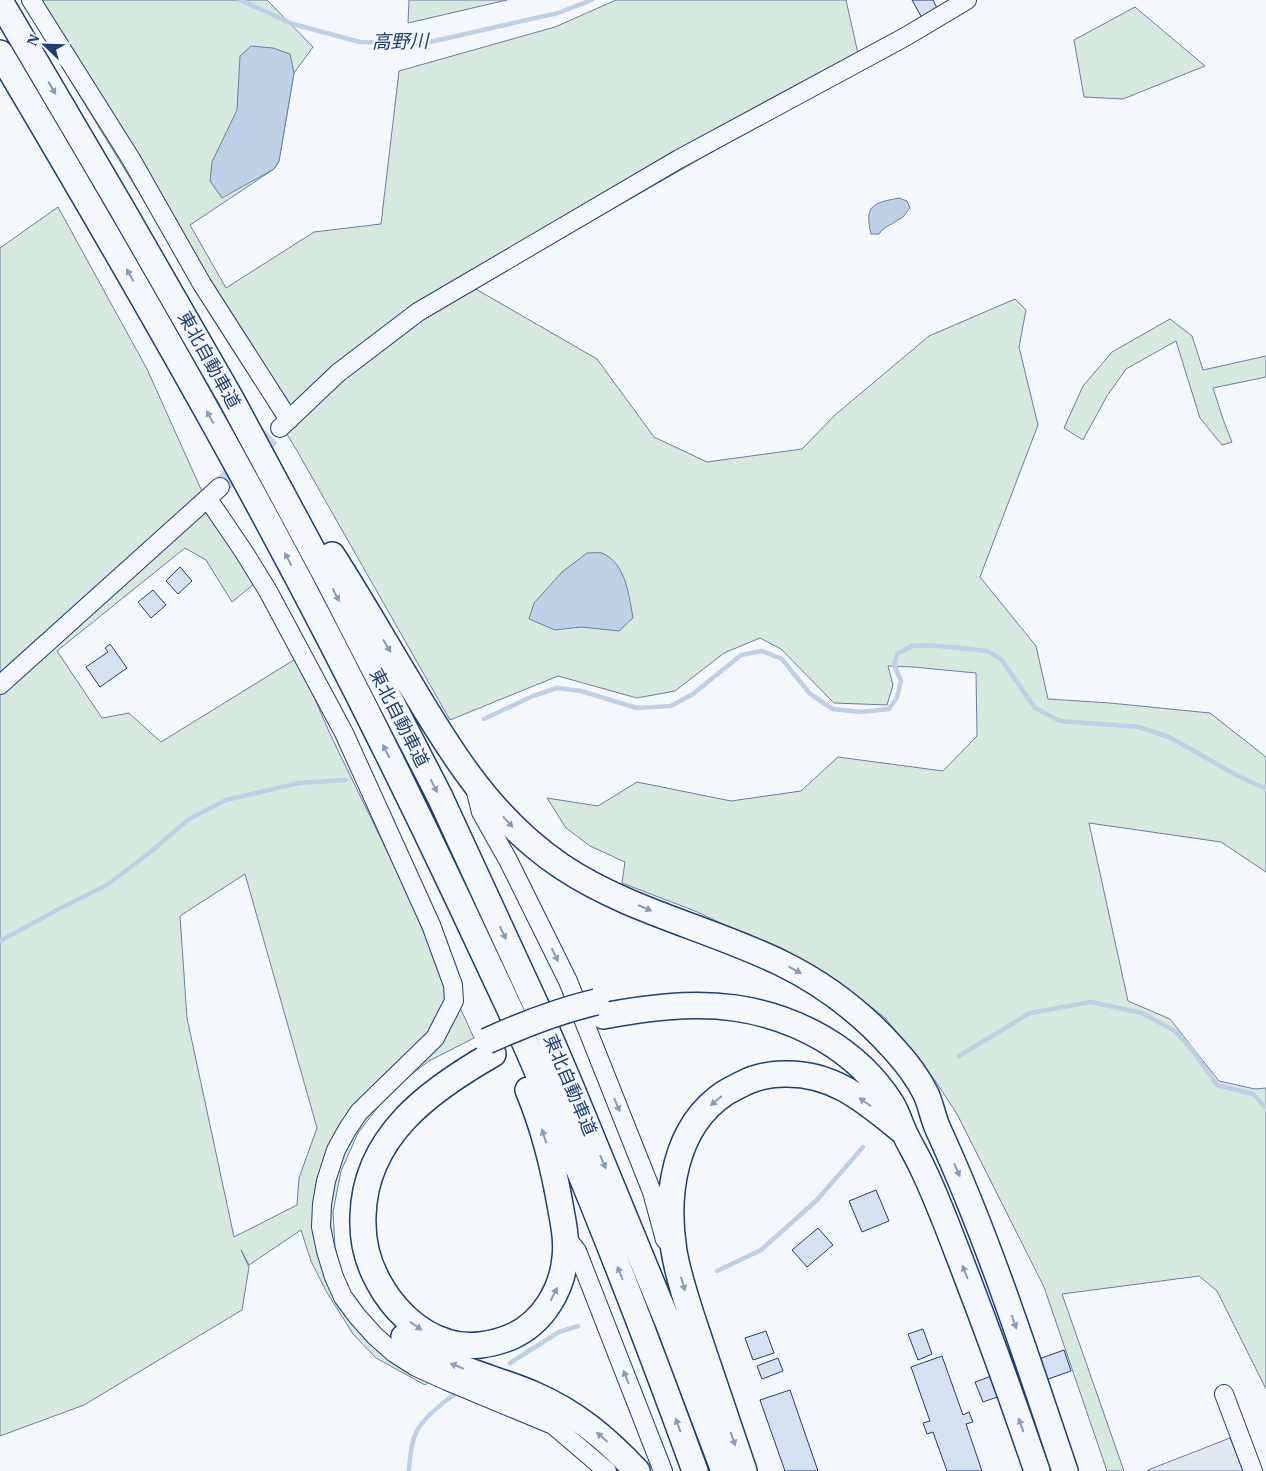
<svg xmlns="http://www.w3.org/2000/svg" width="1266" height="1471" font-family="'IBM Plex Serif','Noto Sans JP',serif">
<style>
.green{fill:#d7e8df;stroke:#687fa3;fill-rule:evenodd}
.parking{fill:#e3e8f0;stroke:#687fa3}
.water{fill:#bed0e5;stroke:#687fa3}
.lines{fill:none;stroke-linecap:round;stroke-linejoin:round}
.stream{stroke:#bed0e5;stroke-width:4.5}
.building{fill:#d5e0f0;stroke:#1d3f73}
.minor-tunnel{stroke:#c9d2e0;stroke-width:18;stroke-dasharray:18 9;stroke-linecap:butt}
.minor-casing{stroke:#1d3f73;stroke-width:20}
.highway-casing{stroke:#1d3f73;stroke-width:28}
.minor{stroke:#f4f7fb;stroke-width:18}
.highway{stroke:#f4f7fb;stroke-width:25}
.highway-bridge-casing{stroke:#1d3f73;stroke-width:28;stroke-linecap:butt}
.highway-bridge{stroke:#f4f7fb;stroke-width:25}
.oneway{fill:#889bb7}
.labels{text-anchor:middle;stroke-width:4;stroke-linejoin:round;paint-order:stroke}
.street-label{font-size:18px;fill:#1d3f73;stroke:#f4f7fb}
.water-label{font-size:19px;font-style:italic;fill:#1d3f73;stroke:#f4f7fb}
</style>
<rect width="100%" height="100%" fill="#f4f7fb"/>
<!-- green -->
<path class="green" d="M21 0H267L313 47 294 73 279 161 274 169 190 225 226 288 314 232 381 224 399 71 555 27 616 0H846L861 67 474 288 597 359 654 437 707 462 802 449 835 415 929 336 1015 299 1026 310 1019 347 1038 425 980 577 1036 646 1048 699 1110 703 1210 713 1266 757V872L1221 842 1089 823 1128 1001 1170 1019 1219 1081 1255 1089 1266 1088V1389L1217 1291 1199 1276 1062 1294 1124 1471H1107L1044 1287 957 1114 936 1082 885 1018 852 992 791 956 695 911 622 883 625 862 590 846 566 828 547 798 598 806 637 782 731 801 801 791 838 757 943 771 977 736 976 673 913 667 888 666 893 685 887 705 834 703 781 649 760 638 724 653 675 691 637 698 558 676 450 720 296 449Z
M409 0H507L408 23Z
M1135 7 1205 66 1123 99 1084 97 1074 40Z
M58 207 147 369 200 487 254 584 232 602 206 560 185 548 57 651 102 718 129 713 161 742 297 658 331 736 406 890 474 1038 429 1061 392 1089 358 1133 341 1171 333 1212 335 1247 344 1282 360 1311 390 1342 440 1374 425 1385 376 1358 353 1334 326 1291 311 1261 301 1230 249 1265 241 1250 249 1267 242 1310 84 1405 0 1436V248ZM245 874 317 1128 299 1178 297 1205 234 1237 187 1018 180 916Z
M1170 319 1192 336 1203 370 1266 356V377L1213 388 1223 419 1232 442 1222 445 1200 418 1176 341 1126 369 1107 396 1083 440 1064 428 1083 386 1112 352Z"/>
<!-- parking -->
<path class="parking" d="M1230 1438 1243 1471H1148V1470Z"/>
<!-- water -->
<path class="water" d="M251 46 273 48 290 54 294 73 279 161 274 169 222 198 210 181 212 162 237 110 240 56Z
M899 198 907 201 910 208 903 217 883 229 879 234H871C864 205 873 203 899 198Z
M587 553C591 553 598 552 602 553 626 563 629 596 633 618L619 631 581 627 555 630 529 619 534 603 562 572Z"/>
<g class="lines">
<!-- stream -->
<path class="stream" d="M240 0 293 24 360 42 421 44 558 13 592 0
M484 719 533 696 557 688 581 691 637 708 671 706 693 694 741 655 762 651 782 659 810 694 833 709 861 712 889 709 897 697 901 681 894 665 897 654 912 646 930 645 987 651 1001 659 1035 708 1060 721 1139 727 1169 737 1189 748 1236 775 1266 789
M0 941 59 909 107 885 148 854 189 819 226 800 299 783 346 780
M959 1056 1030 1013 1091 1002 1142 1013 1175 1031 1193 1051 1217 1085 1253 1094 1266 1108
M717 1271 761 1250 817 1200 863 1147
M510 1363 559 1332 578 1326
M409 1471C410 1457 411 1441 418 1429 426 1416 445 1401 458 1392"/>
</g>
<!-- building -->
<path class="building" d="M912 0H933L938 10 922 18Z
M180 567 192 581 178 594 166 581Z
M153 590 166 605 151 618 138 602Z
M110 644 127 668 100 687 86 667 108 652 105 648Z
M876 1190 889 1221 862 1232 849 1201Z
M818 1228 833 1245 807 1267 792 1250Z
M923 1329 932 1354 918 1360 908 1334Z
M766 1331 774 1353 753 1360 745 1338Z
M1064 1350 1071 1371 983 1402 975 1382Z
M942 1356 963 1415 969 1412 973 1422 966 1424 982 1471H947L933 1432 927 1434 923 1423 930 1421 911 1367Z
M778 1358 783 1371 762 1379 757 1366Z
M790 1390 818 1471H785L760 1400Z"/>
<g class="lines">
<!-- minor-tunnel -->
<path class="minor-tunnel" d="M220 487 280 428"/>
<defs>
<path id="minor" d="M31 0 131 159 202 284 289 420
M280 428 338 373 418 312 679 159 905 37 967 0
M208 499 244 552 268 591 344 733 431 925 453 985 454 1001 435 1038 359 1112 347 1130 336 1150 326 1181 322 1204 321 1227 326 1251 334 1277 343 1297 357 1316 375 1336 394 1353 416 1367 447 1381 553 1425 607 1471
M0 685 220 487
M475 788 481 812 508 860 568 981 652 1192 665 1240
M566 1237 577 1251 663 1471
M1224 1394 1253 1471"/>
<path id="highway" d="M0 1 121 207 230 397 329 581 440 797 536 1005 569 1082 669 1325 724 1471
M0 53C92 208 183 364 268 522 335 646 398 772 458 899 476 937 494 975 512 1014 579 1163 639 1317 695 1471
M332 555C360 598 385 643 412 687 453 756 493 820 561 866 628 911 709 928 781 963 824 984 862 1013 894 1049 906 1062 918 1078 926 1094 931 1105 933 1118 938 1129 989 1240 1026 1356 1065 1471
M603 1016C646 1008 691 1002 735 1008 796 1017 857 1049 891 1103 897 1112 900 1124 905 1134 910 1145 917 1156 922 1167 936 1196 947 1225 958 1254 986 1326 1012 1398 1037 1471
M493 1054C430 1090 365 1136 363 1216 362 1239 367 1261 378 1281 392 1308 417 1333 447 1342 468 1349 493 1345 513 1336 543 1322 562 1290 565 1258 567 1242 564 1226 561 1210 554 1169 544 1128 528 1090
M404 1337C435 1365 494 1377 533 1394 575 1412 606 1438 637 1471
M744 1471C731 1433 718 1394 705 1356 694 1322 680 1286 674 1251 665 1195 674 1127 725 1093 730 1090 736 1087 742 1084 755 1077 770 1074 785 1074 834 1073 865 1101 901 1130"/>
</defs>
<!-- minor casing -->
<use href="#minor" class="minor-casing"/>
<!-- highway casing -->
<use href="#highway" class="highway-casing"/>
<!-- minor -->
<use href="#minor" class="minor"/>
<!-- highway -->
<use href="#highway" class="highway"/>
<defs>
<path id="highway-bridge" d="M487 1041C522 1025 558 1011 596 1002"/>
</defs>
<!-- highway-bridge casing -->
<use href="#highway-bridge" class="highway-bridge-casing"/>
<!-- highway-bridge -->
<use href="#highway-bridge" class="highway-bridge"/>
</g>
<!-- one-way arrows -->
<defs><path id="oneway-solid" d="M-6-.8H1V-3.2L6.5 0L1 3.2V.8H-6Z" transform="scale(1.25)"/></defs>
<g class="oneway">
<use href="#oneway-solid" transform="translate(52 88) rotate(60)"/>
<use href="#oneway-solid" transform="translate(130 275) rotate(-119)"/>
<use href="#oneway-solid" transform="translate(210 417) rotate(-119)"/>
<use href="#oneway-solid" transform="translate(288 559) rotate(-118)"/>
<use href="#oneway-solid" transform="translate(336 595) rotate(63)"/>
<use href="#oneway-solid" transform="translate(387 646) rotate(59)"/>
<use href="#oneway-solid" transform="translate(386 751) rotate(-117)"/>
<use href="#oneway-solid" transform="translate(434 786) rotate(63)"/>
<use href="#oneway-solid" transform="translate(508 822) rotate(48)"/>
<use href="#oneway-solid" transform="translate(645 908) rotate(23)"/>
<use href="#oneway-solid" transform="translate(503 933) rotate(65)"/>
<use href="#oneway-solid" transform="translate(555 955) rotate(64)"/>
<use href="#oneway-solid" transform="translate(795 970) rotate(29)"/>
<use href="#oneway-solid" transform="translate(716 1101) rotate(139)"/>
<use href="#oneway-solid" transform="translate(865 1102) rotate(-145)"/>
<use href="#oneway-solid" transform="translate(617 1105) rotate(68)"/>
<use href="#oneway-solid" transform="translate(544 1136) rotate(-108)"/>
<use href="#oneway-solid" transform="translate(603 1162) rotate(67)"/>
<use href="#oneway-solid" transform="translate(957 1170) rotate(67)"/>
<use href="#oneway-solid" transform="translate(965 1272) rotate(-111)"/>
<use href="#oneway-solid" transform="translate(620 1273) rotate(-112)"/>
<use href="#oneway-solid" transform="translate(683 1284) rotate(74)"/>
<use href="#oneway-solid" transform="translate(554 1294) rotate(-63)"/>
<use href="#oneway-solid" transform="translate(1014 1322) rotate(70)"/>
<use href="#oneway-solid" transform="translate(416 1326) rotate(36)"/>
<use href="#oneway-solid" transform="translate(457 1366) rotate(-158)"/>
<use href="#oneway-solid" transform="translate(626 1377) rotate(-111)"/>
<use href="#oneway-solid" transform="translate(678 1425) rotate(-110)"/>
<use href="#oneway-solid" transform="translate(1021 1425) rotate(-109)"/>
<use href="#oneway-solid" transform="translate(602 1437) rotate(-139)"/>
<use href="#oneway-solid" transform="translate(733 1439) rotate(71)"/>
</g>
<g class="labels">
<!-- street labels -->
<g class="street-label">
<text transform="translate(209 360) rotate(61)" y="6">東北自動車道</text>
<text transform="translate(399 718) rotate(63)" y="6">東北自動車道</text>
<text transform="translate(570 1085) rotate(67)" y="6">東北自動車道</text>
</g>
<!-- water labels -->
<g class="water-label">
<text transform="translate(400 41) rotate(-1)" y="7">高野川</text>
</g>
</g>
<!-- north arrow -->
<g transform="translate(45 45) rotate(293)" stroke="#f4f7fb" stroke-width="4" paint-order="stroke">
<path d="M0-4L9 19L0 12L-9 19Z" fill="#1d3f73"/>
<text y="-8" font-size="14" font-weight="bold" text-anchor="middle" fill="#1d3f73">N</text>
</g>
</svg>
